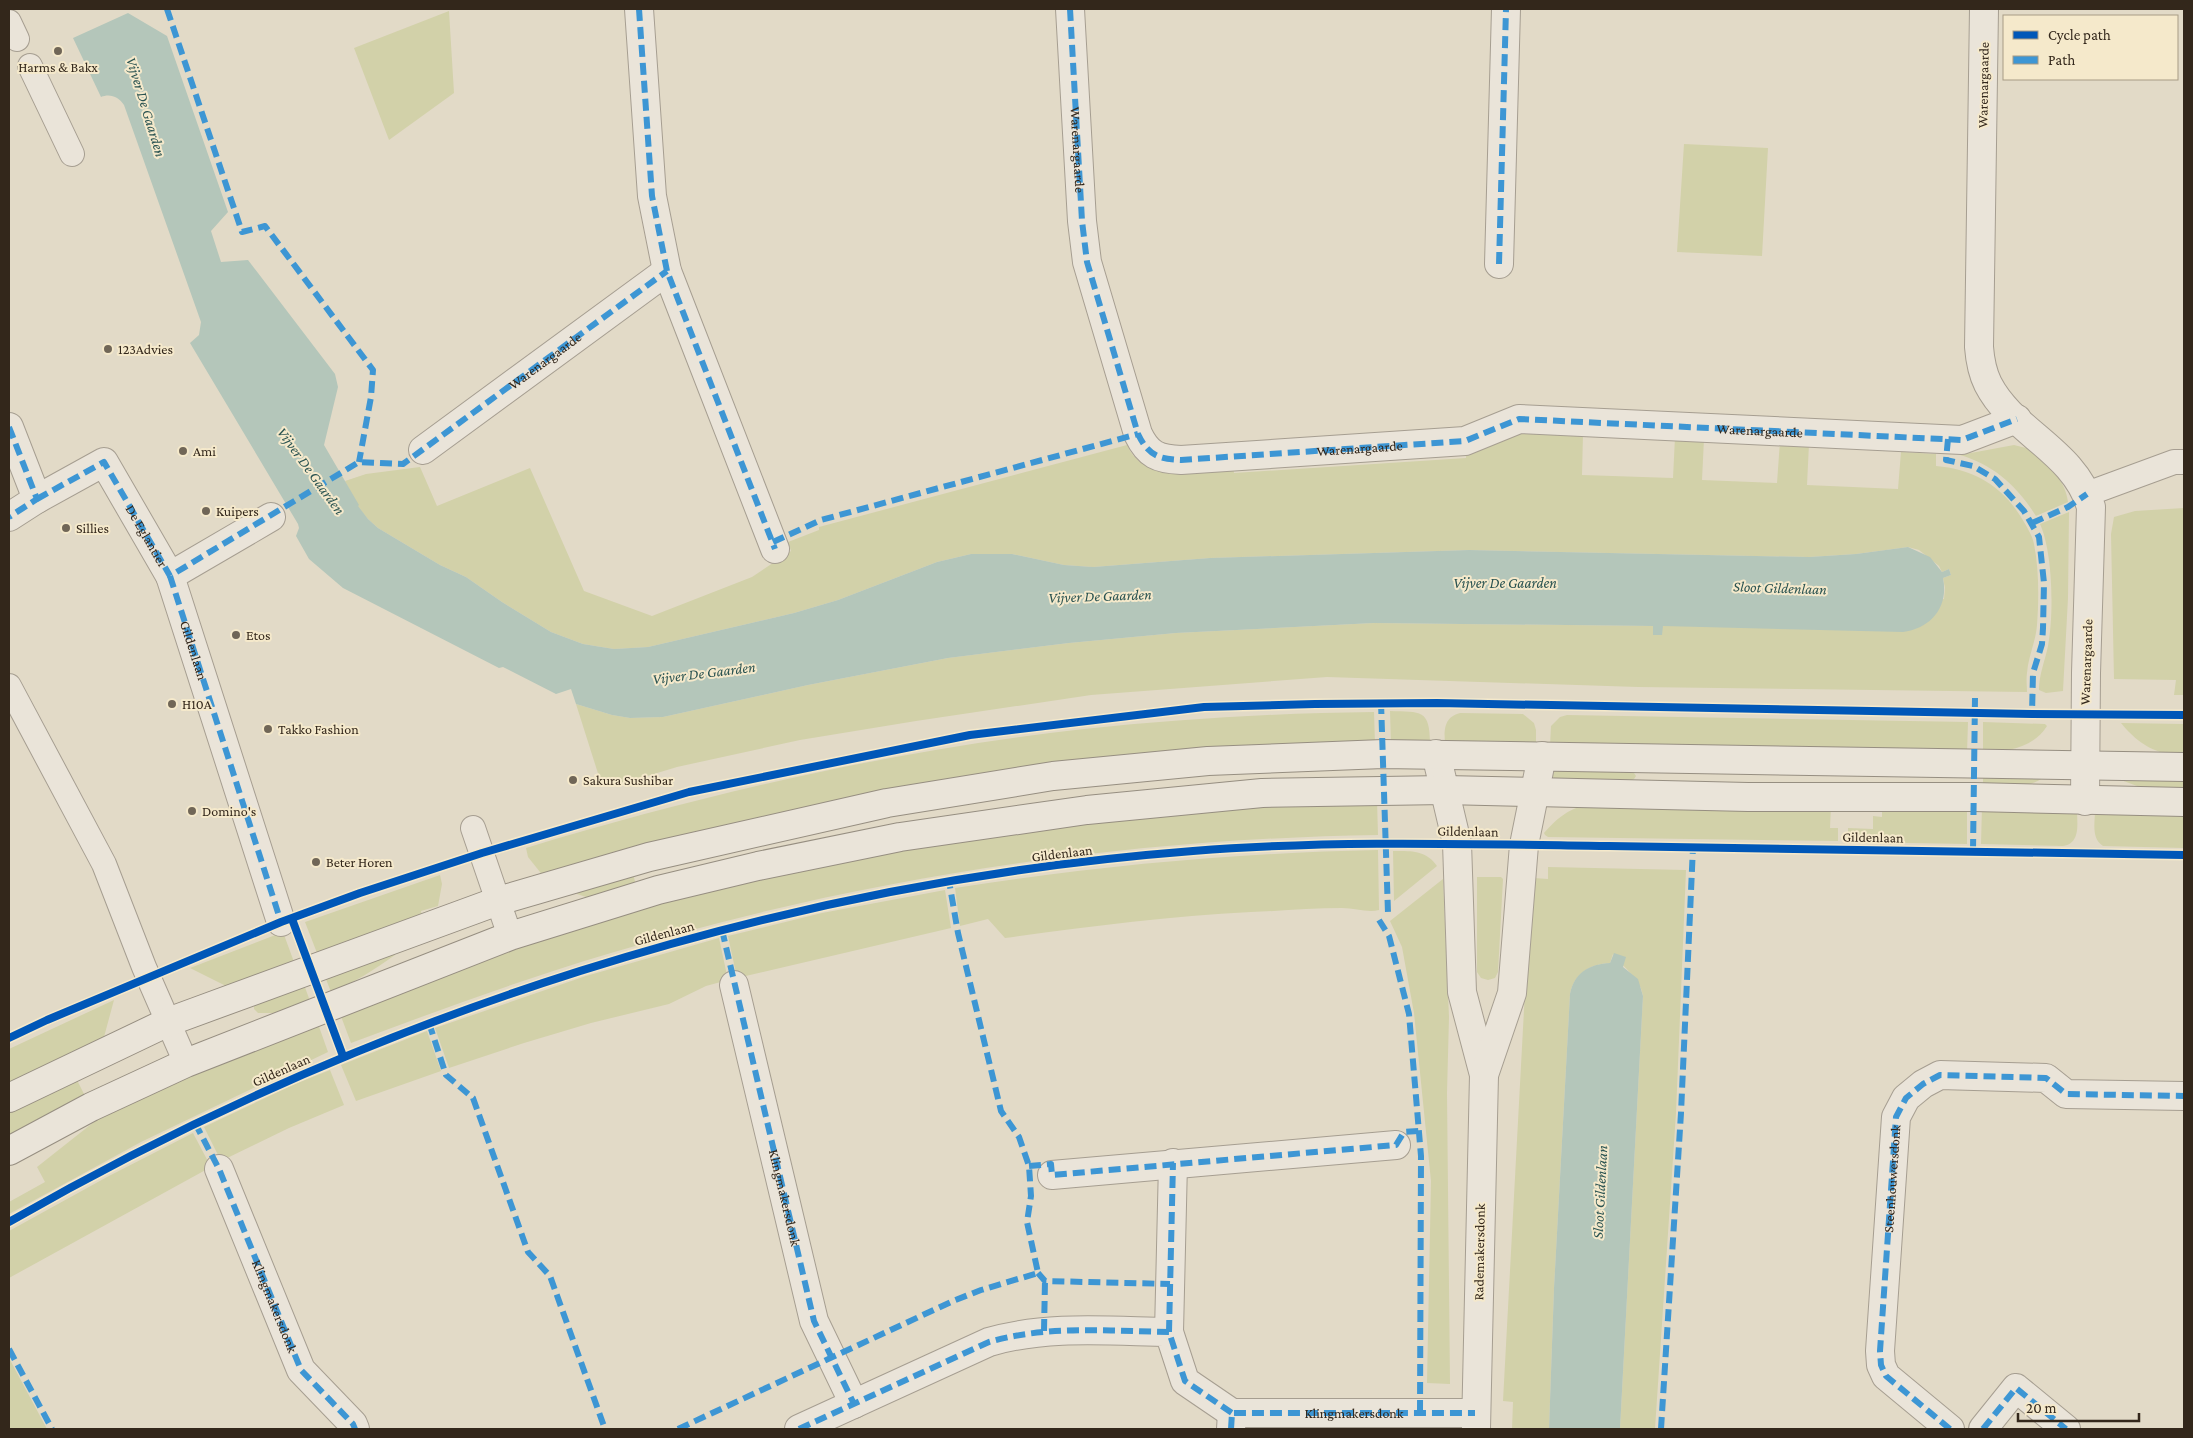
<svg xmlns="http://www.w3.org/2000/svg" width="2193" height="1438" font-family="'Crimson Pro',serif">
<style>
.green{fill:#d2d1a9}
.water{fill:#b4c6ba}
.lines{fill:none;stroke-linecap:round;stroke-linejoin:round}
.lane-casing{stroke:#a69e91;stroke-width:26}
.street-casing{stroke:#a69e91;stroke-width:30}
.secondary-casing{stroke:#968e81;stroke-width:30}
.lane{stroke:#eae4d9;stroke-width:24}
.street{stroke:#eae4d9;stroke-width:28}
.secondary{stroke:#eae4d9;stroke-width:28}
.quiet{stroke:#3d96d4;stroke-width:6;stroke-dasharray:12 6;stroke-linecap:butt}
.cycleway-casing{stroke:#f5e9cb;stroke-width:11}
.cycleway{stroke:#0057b8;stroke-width:8}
.poi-dot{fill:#706657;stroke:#f5e9cb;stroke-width:2}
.labels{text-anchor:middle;stroke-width:4;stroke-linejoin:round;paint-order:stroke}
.poi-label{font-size:14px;fill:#33271b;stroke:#f5e9cb;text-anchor:start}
.street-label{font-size:14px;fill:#33271b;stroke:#f5e9cb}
.water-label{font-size:15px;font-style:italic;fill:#2a5351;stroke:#f5e9cb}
</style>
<rect width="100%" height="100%" fill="#e2dac7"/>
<!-- green -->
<path class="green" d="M449 11 454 93 389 140 354 48Z
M1684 144 1768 148 1762 256 1677 252Z
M1521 430 1583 434 1582 475 1673 478 1675 437 1704 439 1702 480 1777 483 1780 441 1809 444 1807 485 1898 489 1901 452 1936 454V466C1973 469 2001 485 2021 517 2026 526 2032 534 2034 544 2039 569 2039 599 2037 625 2036 641 2028 657 2027 673 2026 679 2027 686 2027 692L1638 687 1327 677 1091 695 916 721 800 740 677 767 634 780 602 786 576 704 612 715 630 718 663 717 808 685 948 658 1069 643 1176 633 1374 623 1653 626V635L1662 634V626L1944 599 1945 588 1943 578 1951 575 1949 569 1942 572 1939 566 1919 550 1908 547 1856 554 1809 557 1469 550 1210 558 1093 567 1064 565 1012 554H971L937 562 838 600 794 613 648 647 614 649 583 644 551 632 502 602 466 577 440 565 378 528 368 519 357 506 345 481 366 474 420 467 437 506 530 468 584 591 652 616 752 577 791 551 788 542 819 530V527L1127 445C1134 461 1146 467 1163 471L1233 467 1234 473 1466 458V451Z
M2014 445 2026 448 2027 446C2044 462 2065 477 2068 502L2036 516C2017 486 1994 465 1960 455Z
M2184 508V695H2174L2176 680 2114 679 2111 534 2114 517 2135 511Z
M2069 512 2068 598 2063 691 2046 693 2039 690C2039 674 2045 661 2048 646 2054 614 2053 553 2040 524Z
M1390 711C1421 712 1430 709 1430 744H1391Z
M1374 712 1375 744 1272 747 544 877 528 857 526 848C708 793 895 750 1084 729 1181 719 1277 713 1374 712Z
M1460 713 1523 714 1534 723 1536 730V745L1445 744C1444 730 1444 717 1460 713Z
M1567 715 1968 722 1967 753 1550 746 1551 726 1560 717Z
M1983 722 2045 724 2047 726C2034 748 2005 752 1983 753Z
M2121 723 2184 724V757C2155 753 2140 746 2121 723Z
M1552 769 1632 770 1636 776 1634 779 1630 781 1555 779 1551 775Z
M1983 775 2043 778C2026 789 2002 787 1983 787Z
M2122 778H2184V791L2145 789 2121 780Z
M1377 800 1378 835C1119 839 859 878 611 953 523 979 437 1011 351 1043L339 1011 423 977 652 903 820 862 1133 812Z
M1585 805 1831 806 1830 828H1838V841L1548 837 1545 835 1544 833C1556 819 1567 810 1585 805Z
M1882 807H1967V844L1848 842V828L1873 829V816L1882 817Z
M1982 807 2077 809C2077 824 2081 843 2063 846L1981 844Z
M2095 810 2184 812V848L2103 846C2091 838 2095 823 2095 810Z
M1378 850 1379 910C1368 913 1355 908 1342 908 1312 908 1281 911 1251 912 1168 916 1086 927 1005 938L988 919 960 926 955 888C1095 866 1235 853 1378 850Z
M1393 851C1411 851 1426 850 1437 866L1394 901Z
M1548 867 1686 870 1676 1113 1655 1429H1620L1643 996C1640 977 1624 969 1613 954L1610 963C1589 964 1574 974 1570 994L1554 1288 1549 1429H1512L1513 1402 1503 1401 1525 991 1534 878 1548 879Z
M633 874 636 885 589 898 577 894 576 890Z
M440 875 442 884 438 906 421 911 422 916 317 953 305 922Z
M1477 877H1501L1503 879 1498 972 1495 978 1488 980 1481 978 1477 972Z
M1443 879 1449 1017 1447 1093 1450 1384 1427 1383 1431 1181 1414 1013 1402 947 1390 921Z
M945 890 951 928 737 978 728 936 822 913Z
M283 932 294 962 226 989 224 985 190 968Z
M719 938 728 980 706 986 669 1004 591 1023 524 1043 449 1068 435 1028 586 976Z
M395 950V955C375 969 354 983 331 992L324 974Z
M303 982 310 1001 287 1010 273 1013H258L254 1009V1004Z
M114 1000 104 1037 106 1041 9 1086V1049Z
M317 1021 328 1052 141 1142 9 1214V1202L45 1182 37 1167 99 1118 126 1104Z
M427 1031 441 1071 356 1101 341 1065Z
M330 1070 344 1105 289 1128 221 1161 204 1127 295 1084Z
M77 1080 85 1096 9 1138V1110Z
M193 1133 211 1167 9 1278V1231L107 1177Z
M9 1358 47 1429H9Z"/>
<!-- water -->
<path class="water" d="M128 13 167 36 228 212 211 231 221 262 248 260 335 374 338 387 324 445 359 505 358 506 368 519 378 528 440 565 466 577 502 602 551 632 583 644 614 649 648 647 794 613 838 600 937 562 971 554H1012L1064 565 1093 567 1210 558 1469 550 1809 557 1856 554 1908 547 1930 557 1942 572 1949 569 1951 575 1943 578C1949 607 1931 628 1903 632L1663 626 1662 635H1653V626L1374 623 1176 633 1069 643 948 658 808 685 663 717 630 718 612 715 576 704 571 689 556 694 503 667 499 668 343 588 309 559 296 536 299 528 298 524 190 343 199 335 201 322 124 105C119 97 110 93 101 97L73 38Z
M1614 953 1626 957 1623 967 1638 979 1643 996 1620 1429H1549L1554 1288 1570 994C1574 973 1589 964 1610 963Z"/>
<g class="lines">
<defs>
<path id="lane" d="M9 22 17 39
M30 66 72 154
M2087 494 2174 462H2184
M9 686 104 864 144 967 186 1063
M473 828 510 936"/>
<g id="street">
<path d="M639 9 652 196 667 271 775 549"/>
<path d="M1070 9 1082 221 1087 262 1138 434C1148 455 1158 459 1181 460L1465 441 1519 419 1962 440 2017 419"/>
<path d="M1984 9 1979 347C1980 360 1982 372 1988 384 2013 433 2074 450 2091 507L2086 673 2085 801"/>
<path d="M1499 264 1506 9"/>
<path d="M9 427 37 499 9 517"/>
<path id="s1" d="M423 450 667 271"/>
<path d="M37 499 104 462 170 576 271 517"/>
<path id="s2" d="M170 576 281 922"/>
<path d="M1436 754 1457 843 1462 992 1484 1075 1476 1429"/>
<path d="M734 985 814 1321 854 1404"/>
<path d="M1484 1075 1512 993 1524 845 1542 756"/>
<path d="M219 1169 301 1370 353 1424 355 1429"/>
<path d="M1052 1175 1396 1145"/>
<path d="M1169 1332 1173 1163"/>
<path d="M799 1429 989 1342C1047 1325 1109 1331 1169 1332L1185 1381 1232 1413"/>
<path d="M1231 1429 1232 1413H1475"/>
<path id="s3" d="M1950 1429 1886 1376 1881 1365 1880 1351 1896 1117 1906 1098 1923 1084 1940 1075 2046 1078 2066 1094 2184 1096"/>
<path d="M1983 1429 2016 1388 2066 1429"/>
</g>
<path id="secondary" d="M9 1098 168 1022 498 901 649 857 887 803 1053 776 1208 761 1383 754 2184 767
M9 1151 91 1107 186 1063 510 936 658 890 758 866 900 837 1087 810 1262 793 1445 790 1748 797H1974L2184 802"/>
</defs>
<!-- lane casing -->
<use href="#lane" class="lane-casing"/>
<!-- street casing -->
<use href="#street" class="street-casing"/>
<!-- secondary casing -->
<use href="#secondary" class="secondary-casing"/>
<!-- lane -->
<use href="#lane" class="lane"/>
<!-- street -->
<use href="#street" class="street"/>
<!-- secondary -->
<use href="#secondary" class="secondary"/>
<!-- quiet -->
<g class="quiet">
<path d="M167 9 242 232 265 226 373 370 371 397 359 462"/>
<path d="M639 9 652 196 667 271 775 549"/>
<path id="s4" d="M1070 9 1082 221 1087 262 1138 434C1148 455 1158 459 1181 460L1465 441 1519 419 1962 440 2017 419"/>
<path d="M1499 264 1506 9"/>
<path d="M9 427 37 499 9 517"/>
<path d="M1948 439 1946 460 1973 466 1995 479 2024 511 2039 537 2044 583 2043 628 2042 644 2033 673 2032 714"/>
<path id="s5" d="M37 499 104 462 170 576 359 462 403 464 667 271"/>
<path d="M2032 523 2068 507 2087 494"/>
<path d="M773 542 821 520 1138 434"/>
<path d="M170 576 281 922"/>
<path d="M1381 702 1388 913"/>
<path d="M1973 851 1975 698"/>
<path d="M1379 920 1389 936 1409 1014 1421 1156 1420 1412"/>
<path id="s6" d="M722 930 814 1321 854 1404"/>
<path d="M429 1023 446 1075 473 1098 528 1252 550 1276 605 1429"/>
<path id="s7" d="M195 1123 219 1169 301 1370 353 1424 355 1429"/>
<path d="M1029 1166 1051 1164 1052 1175 1396 1145 1404 1132 1419 1131"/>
<path d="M1038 1273 1045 1281 1170 1284"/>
<path d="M1044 1331 1045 1281"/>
<path d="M1169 1332 1173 1163"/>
<path d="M9 1349 52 1429"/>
<path d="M678 1429 953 1301 981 1290 1038 1273 1027 1222 1031 1196 1029 1166 1019 1137 1001 1111 958 933 949 881"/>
<path d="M799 1429 989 1342C1047 1325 1109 1331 1169 1332L1185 1381 1232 1413"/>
<path id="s8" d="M1231 1429 1232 1413H1475"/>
<path d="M1661 1429 1681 1113 1693 847"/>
<path d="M1950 1429 1886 1376 1881 1365 1880 1351 1896 1117 1906 1098 1923 1084 1940 1075 2046 1078 2066 1094 2184 1096"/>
<path d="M1983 1429 2016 1388 2066 1429"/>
</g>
<defs>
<path id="cycleway" d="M292 919 343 1056
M9 1038 47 1020 281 922 360 893 482 853 689 792 970 735 1204 707 1315 704 1437 703 2032 714 2184 715
M9 1222C370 1015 777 883 1193 851 1332 840 1470 844 1609 846 1801 849 1993 851 2184 855"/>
</defs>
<!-- cycleway casing -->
<use href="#cycleway" class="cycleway-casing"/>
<!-- cycleway -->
<use href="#cycleway" class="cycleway"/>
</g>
<!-- markers -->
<g class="poi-dot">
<circle cx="58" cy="51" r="5"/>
<circle cx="108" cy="349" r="5"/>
<circle cx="183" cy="451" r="5"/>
<circle cx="206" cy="511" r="5"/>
<circle cx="66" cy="528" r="5"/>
<circle cx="236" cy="635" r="5"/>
<circle cx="172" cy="704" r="5"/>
<circle cx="268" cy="729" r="5"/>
<circle cx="573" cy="780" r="5"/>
<circle cx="192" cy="811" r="5"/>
<circle cx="316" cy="862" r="5"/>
</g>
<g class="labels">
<!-- poi labels -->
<g class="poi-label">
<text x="58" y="72" text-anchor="middle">Harms &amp; Bakx</text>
<text x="118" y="354">123Advies</text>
<text x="193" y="456">Ami</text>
<text x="216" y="516">Kuipers</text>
<text x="76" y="533">Sillies</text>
<text x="246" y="640">Etos</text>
<text x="182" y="709">H10A</text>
<text x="278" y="734">Takko Fashion</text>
<text x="583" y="785">Sakura Sushibar</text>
<text x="202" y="816">Domino's</text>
<text x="326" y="867">Beter Horen</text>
</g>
<!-- street labels -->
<g class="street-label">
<text transform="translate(1983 85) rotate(-89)" y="5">Warenargaarde</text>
<text dy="5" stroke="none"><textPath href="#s4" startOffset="141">Warenargaarde</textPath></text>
<text dy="5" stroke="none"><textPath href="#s1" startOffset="151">Warenargaarde</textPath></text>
<text dy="5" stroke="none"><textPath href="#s4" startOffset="1071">Warenargaarde</textPath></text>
<text dy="5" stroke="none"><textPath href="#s4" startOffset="666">Warenargaarde</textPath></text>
<text dy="5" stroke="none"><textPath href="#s5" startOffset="162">De Eglantier</textPath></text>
<text dy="5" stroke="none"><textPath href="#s2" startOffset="78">Gildenlaan</textPath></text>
<text transform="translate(2086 662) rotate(-88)" y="5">Warenargaarde</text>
<text transform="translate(1468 831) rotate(1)" y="5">Gildenlaan</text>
<text transform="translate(1873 837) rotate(1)" y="5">Gildenlaan</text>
<text transform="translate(1062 853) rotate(-7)" y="5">Gildenlaan</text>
<text transform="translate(664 933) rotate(-15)" y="5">Gildenlaan</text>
<text transform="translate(281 1070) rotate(-24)" y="5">Gildenlaan</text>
<text dy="5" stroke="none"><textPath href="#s3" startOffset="282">Steenhouwersdonk</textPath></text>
<text dy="5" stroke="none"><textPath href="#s6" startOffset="275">Klingmakersdonk</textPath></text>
<text transform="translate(1479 1252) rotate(-89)" y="5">Rademakersdonk</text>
<text dy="5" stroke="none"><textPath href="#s7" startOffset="200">Klingmakersdonk</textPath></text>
<text dy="5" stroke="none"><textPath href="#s8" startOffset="138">Klingmakersdonk</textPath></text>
</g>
<!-- water labels -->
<g class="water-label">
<text transform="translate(146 107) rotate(73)" y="5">Vijver De Gaarden</text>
<text transform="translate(311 471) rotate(54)" y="5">Vijver De Gaarden</text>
<text x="1505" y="588">Vijver De Gaarden</text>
<text transform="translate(1780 588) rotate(2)" y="5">Sloot Gildenlaan</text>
<text transform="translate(1100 596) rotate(-2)" y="5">Vijver De Gaarden</text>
<text transform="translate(704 673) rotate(-7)" y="5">Vijver De Gaarden</text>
<text transform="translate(1600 1192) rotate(-87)" y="5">Sloot Gildenlaan</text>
</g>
</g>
<!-- border -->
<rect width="2193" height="1438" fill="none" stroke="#33271b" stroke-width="20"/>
<!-- legend -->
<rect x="2003" y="15" width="175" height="65" fill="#f5e9cb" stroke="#a79b85"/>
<rect x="2013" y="31" width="25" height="8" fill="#0057b8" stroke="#a79b85"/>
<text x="2048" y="40" font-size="15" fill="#33271b">Cycle path</text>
<rect x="2013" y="56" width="25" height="8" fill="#3d96d4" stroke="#a79b85"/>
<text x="2048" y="65" font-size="15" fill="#33271b">Path</text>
<!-- scale -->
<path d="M2018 1413v8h121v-8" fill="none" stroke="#33271b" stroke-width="2.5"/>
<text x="2026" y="1413" font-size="15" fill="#33271b" stroke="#f5e9cb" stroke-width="4" paint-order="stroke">20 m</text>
</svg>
